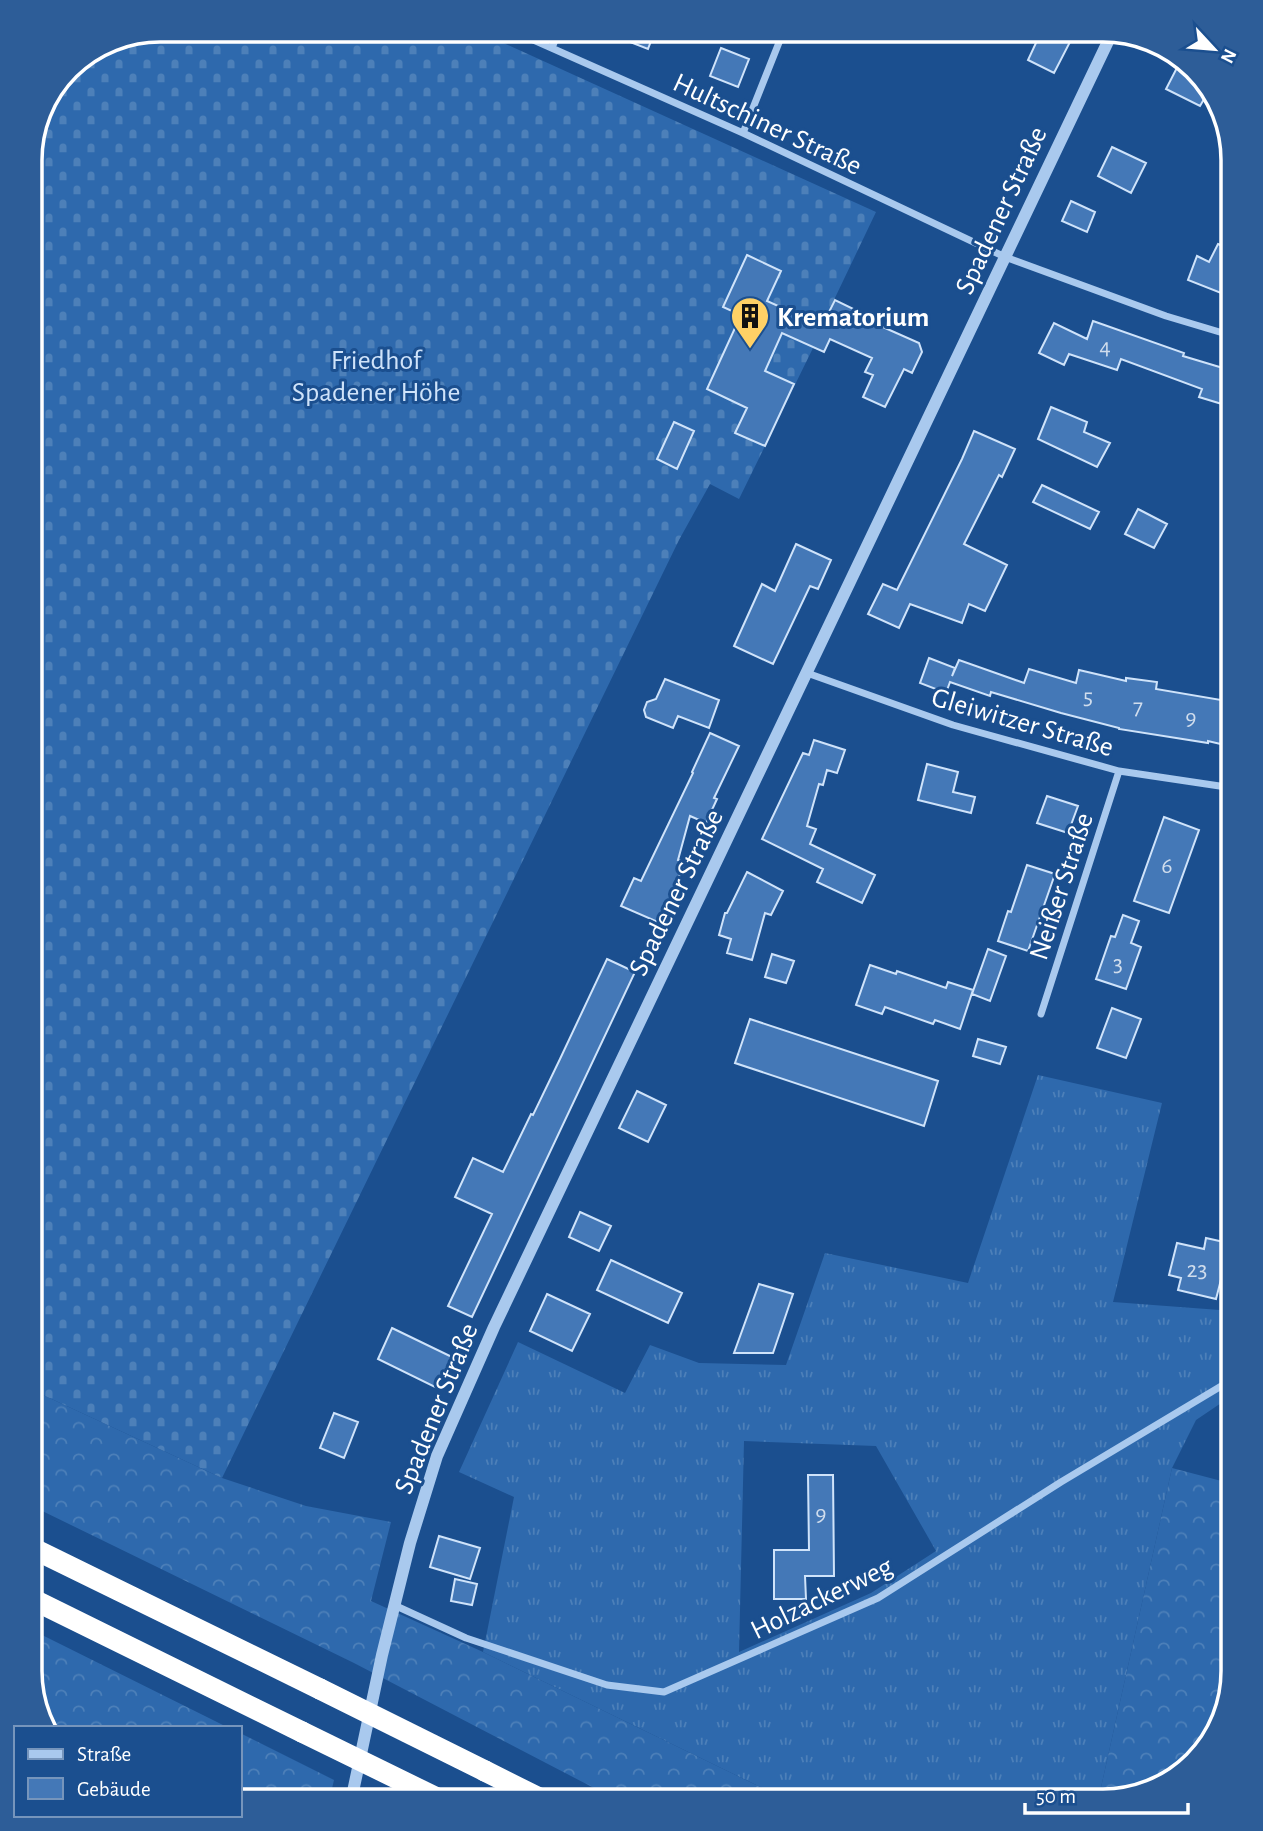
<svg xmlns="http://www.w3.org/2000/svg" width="1263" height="1831" font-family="'Alegreya Sans',sans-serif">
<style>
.grass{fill:url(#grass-tufts);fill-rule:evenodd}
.forest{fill:url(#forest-crowns)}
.cemetery{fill:url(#cemetery-stones)}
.building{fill:#4478b7;stroke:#cfe3fa;stroke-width:2}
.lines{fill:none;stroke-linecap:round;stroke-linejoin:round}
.minor{stroke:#a9c9ee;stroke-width:7}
.tertiary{stroke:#a9c9ee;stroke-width:12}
.motorway{stroke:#fff;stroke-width:21}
.motorway-bridge{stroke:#fff;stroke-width:21}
.labels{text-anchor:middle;stroke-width:6;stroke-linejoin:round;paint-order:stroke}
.number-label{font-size:24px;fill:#d0dded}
.street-label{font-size:28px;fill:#fff;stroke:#1b4f8f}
.poi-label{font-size:28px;font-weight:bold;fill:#fff;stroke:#1b4f8f;text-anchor:start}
.park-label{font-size:28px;fill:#cfe3fa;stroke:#1b4f8f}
.rim{fill:none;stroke:#fff;stroke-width:3.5}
</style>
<defs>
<pattern id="grass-tufts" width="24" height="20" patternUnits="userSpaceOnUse" patternTransform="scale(1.75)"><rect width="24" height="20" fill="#2e69ad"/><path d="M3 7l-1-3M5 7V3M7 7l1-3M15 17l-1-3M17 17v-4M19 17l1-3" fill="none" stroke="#4d80b9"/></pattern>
<pattern id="forest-crowns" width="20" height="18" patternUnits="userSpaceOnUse" patternTransform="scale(1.75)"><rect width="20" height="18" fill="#2e69ad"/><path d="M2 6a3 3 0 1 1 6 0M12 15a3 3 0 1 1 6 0" fill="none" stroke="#4d80b9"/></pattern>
<pattern id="cemetery-stones" width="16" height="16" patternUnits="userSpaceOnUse" patternTransform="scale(1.75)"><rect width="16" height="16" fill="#2e69ad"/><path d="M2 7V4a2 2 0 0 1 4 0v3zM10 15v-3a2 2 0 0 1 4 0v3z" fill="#4d80b9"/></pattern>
</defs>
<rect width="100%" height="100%" fill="#1b4f8f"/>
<!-- grass -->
<path class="grass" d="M1038 1075 1162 1103 1113 1302 1233 1311V1395L1196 1420 1172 1468 1098 1801H789L483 1652 514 1497 459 1472 518 1342 625 1393 650 1345 699 1363 786 1365 825 1253 968 1283ZM744 1441 876 1446 936 1551 871 1593 739 1652Z"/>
<!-- forest -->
<path class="forest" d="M30 1389 222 1478 306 1506 391 1522 371 1601 483 1652 789 1801H619L354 1663 30 1505Z
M1172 1468 1233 1484V1672L1216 1737 1168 1784 1104 1801H1098Z
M30 1629 229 1728H45L30 1671Z
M240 1733 334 1780 329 1801H240Z"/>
<!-- cemetery -->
<path class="cemetery" d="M160 30H475L876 212 822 325 833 331 824 352 813 348 739 499 710 484 679 540 222 1478 30 1389V151L43 103 74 62Z"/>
<!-- building -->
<path class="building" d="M602 30H655L648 49 602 31Z
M1042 30H1051L1071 40 1054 73 1028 60Z
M721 48 749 59 738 87 710 76Z
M1181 60 1210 89 1200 106 1166 89Z
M1112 147 1146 163 1131 193 1098 176Z
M1071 201 1095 212 1087 232 1062 221Z
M1218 244 1233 250V261L1221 293 1188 280 1197 256 1209 262Z
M747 255 781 271 767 301 822 326 835 300 878 321 876 324 919 343 922 352 912 373 904 369 885 407 863 397 873 375 865 372 872 358 830 339 824 352 782 333 765 371 794 384 765 446 735 433 747 408 707 389 741 315 723 307Z
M1093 321 1184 353 1183 356 1233 371V378L1225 405 1199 397 1202 389 1121 359 1117 370 1069 354 1064 365 1039 353 1054 323 1087 339Z
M1051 407 1087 422 1084 432 1110 443 1097 467 1038 439Z
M674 422 694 431 677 469 657 459Z
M974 431 1015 449 1002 477 999 475 964 544 1007 565 985 611 969 604 962 623 910 604 899 628 868 614 883 584 897 590 962 459Z
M1042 485 1099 512 1090 529 1033 502Z
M1138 509 1167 524 1154 548 1125 534Z
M796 544 831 560 818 589 810 586 773 664 734 646 762 584 775 591Z
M929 658 955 668 952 676 959 660 1024 683 1029 669 1076 683 1079 670 1126 681V678L1157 682 1156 689 1233 702V747L1208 741V743L1119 729V728L1061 713 991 692 990 696 950 682 946 693 920 683Z
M665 679 719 700 709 728 678 716 673 728 646 717 644 710 647 702 656 699Z
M710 733 739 746 714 798 717 799 706 823 690 816 678 860 685 862 660 923 621 906 634 878 641 881 693 773 692 772Z
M814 740 845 750 837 773 827 770 823 785 819 784 807 826 816 829 810 844 875 875 862 903 817 882 823 869 762 839 803 753 809 755Z
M927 764 958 772 953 792 975 797 971 813 918 800Z
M1047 796 1078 806 1068 833 1037 823Z
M1164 817 1199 830 1169 913 1134 901Z
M1027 865 1055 874 1028 951 998 941 1008 911 1011 912Z
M747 872 783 891 771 915 765 913 752 960 727 953 731 939 719 935 725 913H727Z
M1123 915 1139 921 1131 943 1141 947 1126 989 1096 979 1111 936 1115 937Z
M988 949 1006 956 990 1001 972 994Z
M772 954 794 961 786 983 765 977Z
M607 959 635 972 472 1317 448 1306 492 1214 455 1197 473 1158 503 1172 531 1114 533 1115 560 1059Z
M870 965 896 974 897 971 946 988 948 982 973 990 960 1029 935 1020 933 1024 885 1007 882 1014 856 1005Z
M1112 1008 1141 1019 1126 1058 1097 1048Z
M750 1019 938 1081 924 1126 735 1063Z
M978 1039 1006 1047 1000 1064 973 1056Z
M637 1091 666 1105 648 1142 619 1128Z
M580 1212 611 1226 599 1251 569 1237Z
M1206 1238 1233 1244V1271L1224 1268 1216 1299 1178 1290 1181 1278 1169 1275 1177 1243 1204 1249Z
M611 1260 682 1293 668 1323 597 1290Z
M759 1284 793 1294 773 1353H734Z
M547 1294 590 1314 572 1351 530 1331Z
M392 1328 452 1357 437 1388 378 1359Z
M334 1413 358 1422 344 1458 320 1448Z
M808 1475H833L834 1576H805L806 1599H774V1550H809Z
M439 1536 480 1548 470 1579 430 1567Z
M455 1579 477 1584 472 1605 451 1601Z"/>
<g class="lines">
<!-- minor -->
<path class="minor" d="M511 30 743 133 1005 257 1166 316 1233 336
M552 48 559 30
M743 133 784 30
M807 673 953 725 1119 771 1233 788
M1041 1014 1119 771
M394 1605 466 1638 607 1685 664 1692 878 1598 1061 1482 1233 1379"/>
<!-- tertiary -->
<path class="tertiary" d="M351 1801 382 1655 410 1543 437 1456 494 1327 1113 31"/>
<!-- motorway -->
<path class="motorway" d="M30 1547 320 1689
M30 1598 302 1732
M485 1771 545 1801"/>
<!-- motorway-bridge -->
<path class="motorway-bridge" d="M320 1689 485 1771
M302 1732 443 1801"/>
</g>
<!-- icons -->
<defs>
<symbol id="building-pin" viewBox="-11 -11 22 30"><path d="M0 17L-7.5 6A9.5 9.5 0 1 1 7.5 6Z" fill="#ffd166" stroke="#1b4f8f"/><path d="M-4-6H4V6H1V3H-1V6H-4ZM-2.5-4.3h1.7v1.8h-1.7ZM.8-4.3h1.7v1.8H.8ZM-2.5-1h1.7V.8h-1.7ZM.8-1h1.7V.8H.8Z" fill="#111"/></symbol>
</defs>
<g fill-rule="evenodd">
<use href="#building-pin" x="728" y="294" width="44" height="60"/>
</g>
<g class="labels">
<!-- number labels -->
<g class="number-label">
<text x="1105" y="354">4</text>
<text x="1088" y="704">5</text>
<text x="1138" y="714">7</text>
<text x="1191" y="725">9</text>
<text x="1167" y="873">6</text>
<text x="1118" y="971">3</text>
<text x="1197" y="1277">23</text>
<text x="821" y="1521">9</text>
</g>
<!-- street labels -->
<g class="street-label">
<text transform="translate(768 123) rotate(25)" y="10">Hultschiner Straße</text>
<text transform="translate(1000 210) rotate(-65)" y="10">Spadener Straße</text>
<text transform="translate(1023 721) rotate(16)" y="10">Gleiwitzer Straße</text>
<text transform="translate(1060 886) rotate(-72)" y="10">Neißer Straße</text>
<text transform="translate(675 892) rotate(-64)" y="10">Spadener Straße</text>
<text transform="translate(435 1408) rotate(-68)" y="10">Spadener Straße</text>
<text transform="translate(821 1597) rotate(-26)" y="10">Holzackerweg</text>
</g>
<!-- poi labels -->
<g class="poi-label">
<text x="777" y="326">Krematorium</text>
</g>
<!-- park labels -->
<g class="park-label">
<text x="376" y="369">Friedhof<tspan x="376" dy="32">Spadener Höhe</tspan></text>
</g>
</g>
<!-- crop -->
<path d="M0 0H1263V1831H0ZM160 42H1103A118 118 0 0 1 1221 160V1671A118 118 0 0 1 1103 1789H160A118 118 0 0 1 42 1671V160A118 118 0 0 1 160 42Z" fill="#2d5d98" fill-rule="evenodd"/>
<path class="rim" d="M160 42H1103A118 118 0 0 1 1221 160V1671A118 118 0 0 1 1103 1789H160A118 118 0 0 1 42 1671V160A118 118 0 0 1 160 42Z"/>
<!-- legend -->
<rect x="14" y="1726" width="228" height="91" fill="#1b4f8f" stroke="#7695bc" stroke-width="2"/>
<rect x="28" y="1749" width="35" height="10" fill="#a9c9ee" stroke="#7695bc" stroke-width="2"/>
<text x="77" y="1761" font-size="21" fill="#ffffff">Straße</text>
<rect x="28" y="1778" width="35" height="21" fill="#4478b7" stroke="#7695bc" stroke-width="2"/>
<text x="77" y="1796" font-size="21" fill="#ffffff">Gebäude</text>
<!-- north arrow -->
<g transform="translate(1214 49) rotate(116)" stroke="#1b4f8f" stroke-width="5" paint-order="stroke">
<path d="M0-5L12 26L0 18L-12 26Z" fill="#ffffff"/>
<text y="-10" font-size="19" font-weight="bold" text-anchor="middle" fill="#ffffff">N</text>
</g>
<!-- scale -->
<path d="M1025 1803v10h163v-10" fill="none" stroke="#ffffff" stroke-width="3.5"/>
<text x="1036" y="1803" font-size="21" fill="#ffffff" stroke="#1b4f8f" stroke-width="5" paint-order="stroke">50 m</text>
</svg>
